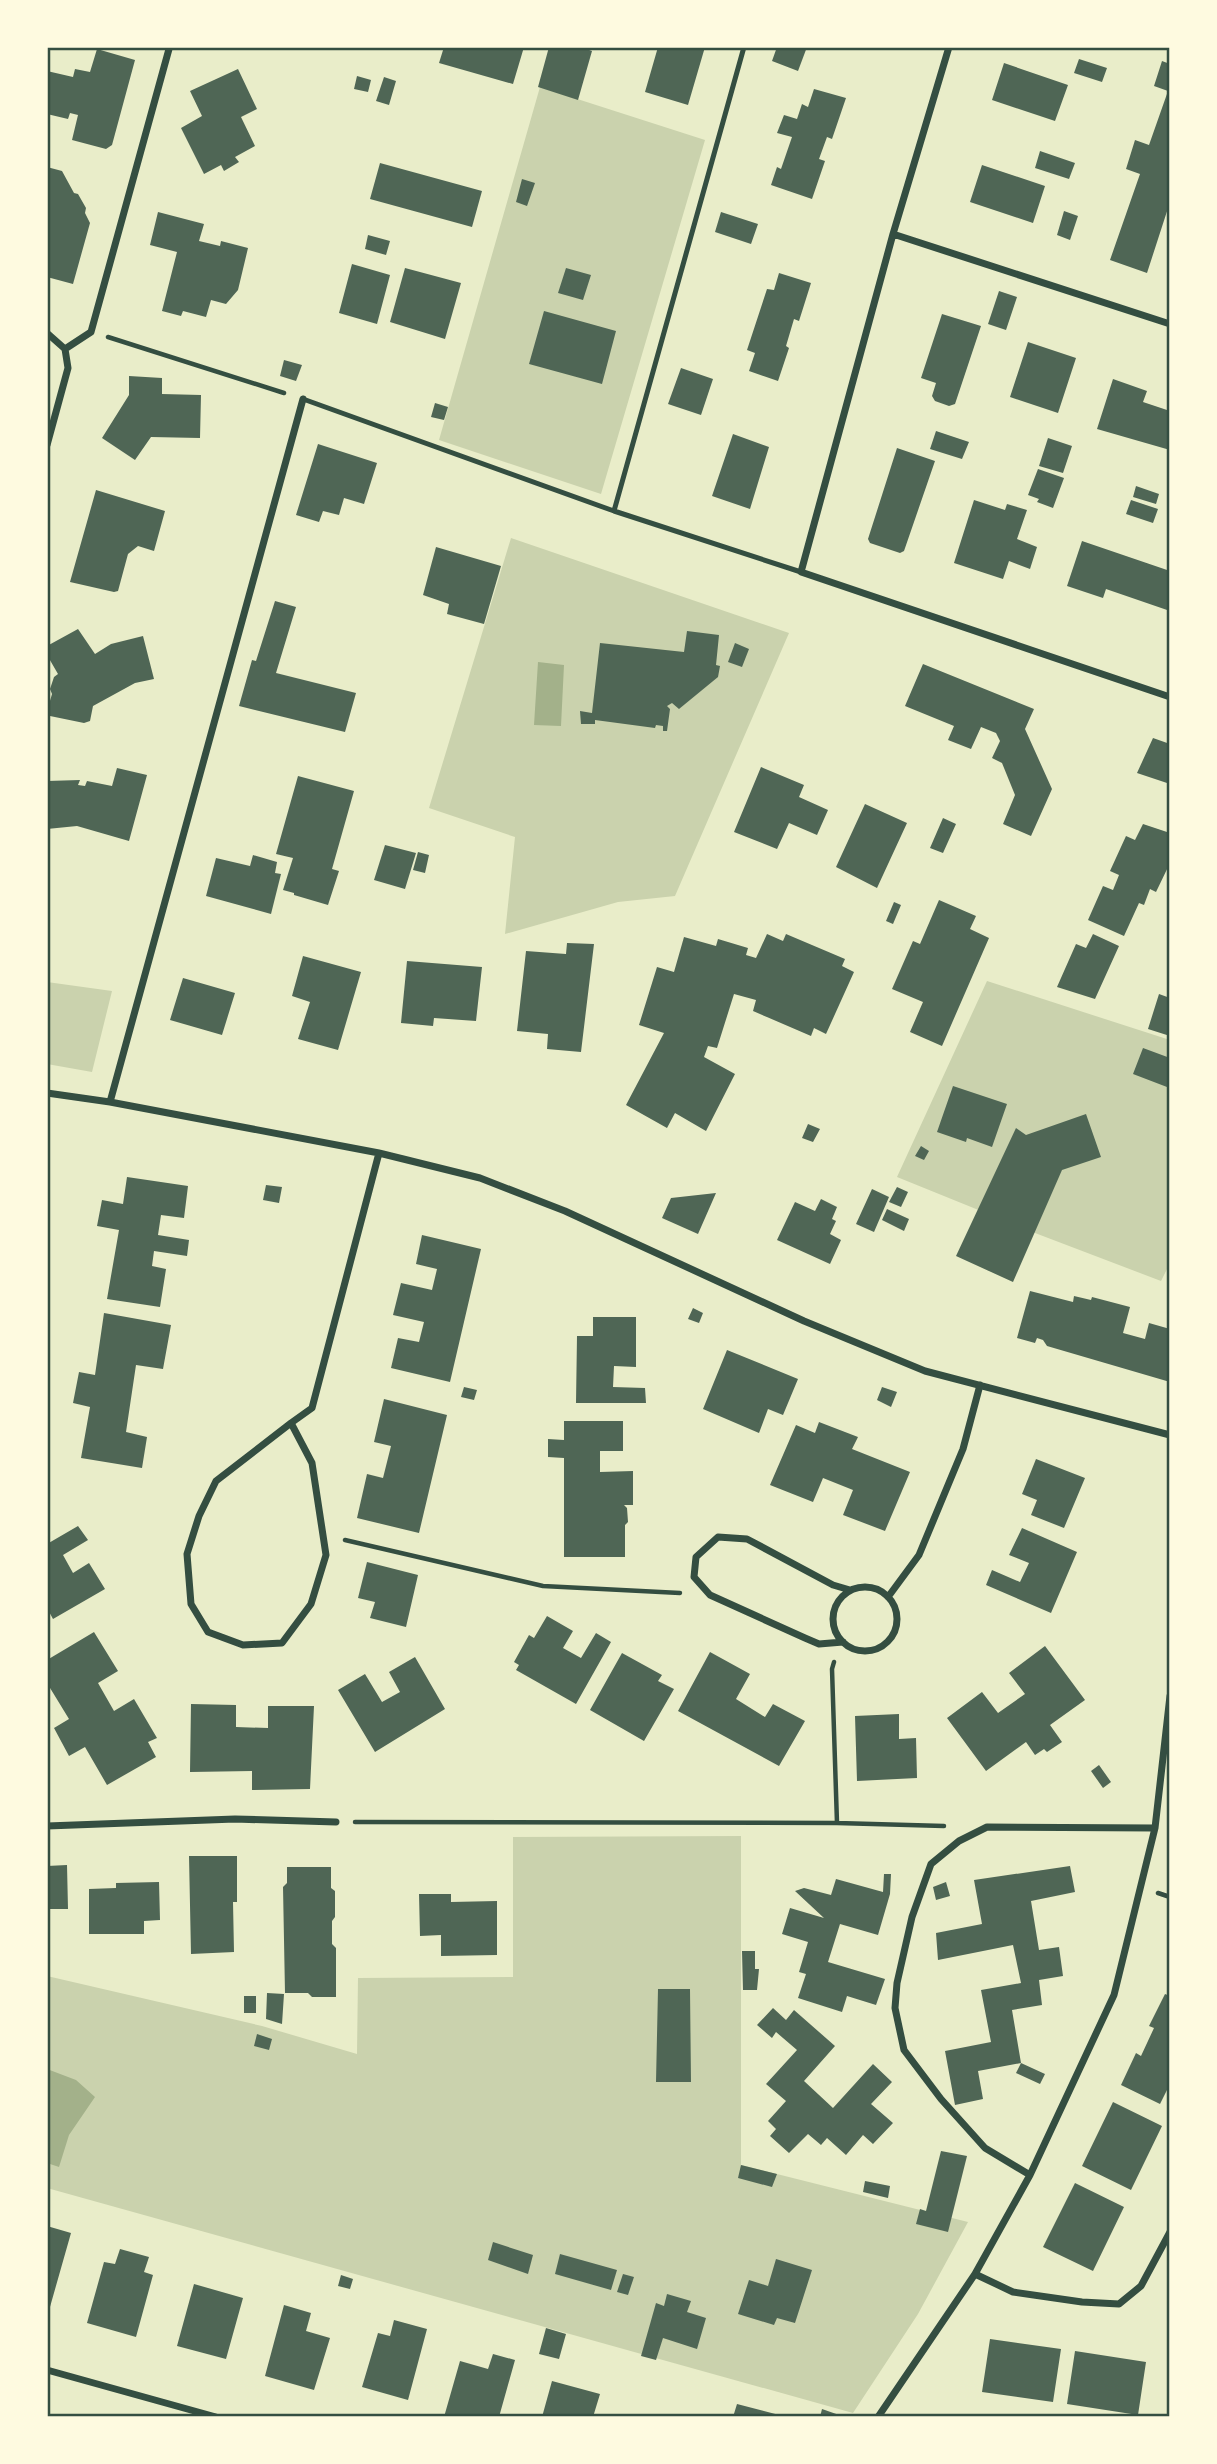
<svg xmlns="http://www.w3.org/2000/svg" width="1217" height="2464" font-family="'Archivo Narrow',sans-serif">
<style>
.green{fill:#cad2ad}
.water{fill:#a3b18a}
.building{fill:#4f6655}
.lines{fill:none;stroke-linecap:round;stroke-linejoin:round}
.path{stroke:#344e41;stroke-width:4.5}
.service{stroke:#344e41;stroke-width:5}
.minor{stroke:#344e41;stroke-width:7}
.neatline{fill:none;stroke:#344e41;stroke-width:2.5}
</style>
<rect width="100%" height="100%" fill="#e9edc9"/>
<!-- green -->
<path class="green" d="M540 87 705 140 601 494 439 440Z
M511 538 789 633 675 896 618 902 505 934 515 837 429 808Z
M987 981 1170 1040V1263L1161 1281 1035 1233 897 1177Z
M47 982 112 991 92 1072 47 1064Z
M741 1836V2165L968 2222 918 2314 853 2413 47 2188V1976L262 2026 357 2054 358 1978 513 1977V1837Z"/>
<!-- water -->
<path class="water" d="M538 662 564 665 561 726 534 725Z
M47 2069 76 2080 95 2097 69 2135 59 2167 47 2163Z"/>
<!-- building -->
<path class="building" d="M444 47H524L513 84 439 63Z
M549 47H581L592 51 578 100 538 87Z
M658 47H705L688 105 645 92Z
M777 47H807L798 71 772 61Z
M97 49 135 60 112 145 106 149 72 140 78 115 70 113 68 119 47 114V71L73 77 75 69 90 72Z
M1079 59 1107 68 1102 82 1074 73Z
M1162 61 1170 64V202L1147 273 1110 260 1140 174 1126 169 1135 140 1149 145 1168 91 1154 86Z
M1004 63 1068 85 1055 121 992 100Z
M238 69 257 109 241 117 255 146 235 157 239 162 224 171 221 165 204 174 181 128 202 116 190 91Z
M357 76 371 80 368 92 354 89Z
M384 77 396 81 389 105 376 101Z
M814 89 846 98 832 139 827 137 819 159 825 161 812 199 771 185 777 167 781 169 792 137 777 133 784 115 797 119 802 104 808 107Z
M1040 151 1075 163 1069 179 1035 168Z
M380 163 482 191 472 227 370 199Z
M982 165 1045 186 1033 223 970 202Z
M47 167 62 171 74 193 78 194 86 208 85 213 90 223 73 284 47 277Z
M522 179 535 183 527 206 516 202Z
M1064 211 1078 216 1070 240 1057 235Z
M158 212 204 224 199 241 220 246 221 241 248 248 238 290 226 304 211 300 206 317 183 311 181 316 162 311 177 252 150 245Z
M721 212 758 224 751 244 715 232Z
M368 235 390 241 386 255 365 249Z
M352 264 390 275 377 324 339 313Z
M405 268 461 283 445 339 390 322Z
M566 268 591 275 583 300 558 293Z
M779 273 811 283 799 321 794 319 786 346 789 348 778 381 749 371 755 353 747 350 767 289 774 290Z
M999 291 1017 297 1006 330 988 324Z
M544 311 616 331 602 384 529 364Z
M942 314 981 326 955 404 949 406 935 401 932 396 936 383 921 378Z
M1028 342 1076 358 1058 413 1010 397Z
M284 360 302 365 296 381 280 376Z
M681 368 713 379 701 415 668 404Z
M129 376 162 378V394L201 395 200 438 151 437 135 460 102 438 129 395Z
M1113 379 1147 391 1143 402 1170 411V450L1097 429Z
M435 403 448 407 444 420 431 417Z
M936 431 969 442 962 459 930 449Z
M733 434 769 447 750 509 712 496Z
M1048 438 1072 446 1063 473 1039 466Z
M318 444 377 463 364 504 344 498 339 515 323 511 319 522 296 515Z
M897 448 935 461 904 551 900 553 870 543 868 539Z
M1038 469 1064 478 1053 508 1037 502 1039 499 1028 495Z
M1136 486 1159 494 1156 504 1133 497Z
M96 490 165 511 154 551 138 546 128 554 118 591 114 592 70 582Z
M974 500 1005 510 1007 504 1027 510 1017 539 1037 547 1030 569 1009 561 1003 579 954 563Z
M1131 500 1158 509 1153 523 1126 514Z
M1082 541 1170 571V611L1106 589 1103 598 1067 586Z
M436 547 501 566 484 624 447 614 449 604 423 595Z
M275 601 296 607 276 673 356 693 345 732 239 706 252 660 256 661Z
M78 629 95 654 111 644 143 636 154 679 135 683 93 706 90 721 84 723 50 716 47 711 52 694 50 689 54 677 58 674 47 655V646Z
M687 631 719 635 716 665 720 666 718 677 679 709 672 703 667 706 670 709 667 731H663V726L656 725 655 728 595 720V724H581L580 711 592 713 600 643 684 652Z
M735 643 749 649 742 667 728 662Z
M923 664 1034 709 1025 729 1052 789 1031 836 1003 824 1015 795 1002 763 992 758 1000 741 996 733 981 727 971 749 948 740 954 726 905 706Z
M1153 738 1170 744V784L1137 773Z
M761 767 804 785 799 797 828 810 817 835 789 823 777 849 734 832Z
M117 768 147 775 129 841 77 826 47 829V781L80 780 78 785 85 786 87 781 112 786Z
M298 776 354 791 332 869 339 871 328 905 294 895V893L283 890 293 858 276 854Z
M865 804 907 823 877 888 836 867Z
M943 818 956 824 943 853 930 848Z
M1143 824 1170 833V863L1156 892 1150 889 1144 905 1139 903 1124 936 1088 920 1103 886 1113 890 1119 875 1110 871 1126 836 1135 840Z
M385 845 416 853 405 889 374 880Z
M418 852 429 855 425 873 413 870Z
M253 855 277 862 275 873 281 874 271 914 206 896 216 858 250 866Z
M939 900 976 916 970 929 989 938 942 1046 910 1032 923 1002 892 989 913 941 920 944Z
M894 902 901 905 893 924 886 921Z
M767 934 783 941 786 934 845 959 842 966 854 972 826 1034 814 1028 811 1036 753 1011 756 1000 734 994 717 1048 708 1046 704 1057 735 1074 706 1131 675 1113 667 1128 626 1105 664 1033 639 1025 657 967 674 972 684 937 716 946 718 939 748 948 746 955 756 958Z
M1093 934 1119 946 1095 999 1057 987 1076 944 1086 948Z
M567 943 594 944 581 1052 547 1049 548 1034 517 1031 526 951 566 954Z
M303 956 361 972 338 1050 298 1039 310 1002 292 996Z
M407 961 482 967 476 1021 434 1018 433 1026 401 1023Z
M183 978 235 993 222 1035 170 1020Z
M1159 994 1170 998V1036L1148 1029Z
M1143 1048 1170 1058V1080L1167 1087 1133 1074Z
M953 1086 1007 1104 992 1147 967 1138 966 1142 937 1132Z
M1086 1114 1101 1157 1062 1170 1013 1282 956 1256 1016 1128 1026 1135Z
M808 1124 820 1129 813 1142 802 1138Z
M921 1146 929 1151 924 1160 915 1156Z
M127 1177 188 1186 184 1218 161 1215 158 1235 189 1240 187 1256 154 1251 152 1266 166 1269 160 1307 107 1299 119 1230 97 1226 102 1200 123 1204Z
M266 1185 282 1187 279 1203 263 1200Z
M897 1187 908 1192 901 1207 889 1202Z
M872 1189 889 1197 874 1232 856 1224Z
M716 1193 698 1234 662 1218 671 1198Z
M821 1199 837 1207 832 1219 836 1221 830 1234 841 1240 830 1264 777 1240 795 1202 815 1211Z
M887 1209 909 1219 904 1231 882 1220Z
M422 1235 481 1249 450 1382 391 1368 398 1338 419 1342 424 1322 393 1315 401 1283 432 1290 437 1269 416 1264Z
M1030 1291 1073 1302 1074 1296 1091 1300 1092 1297 1130 1307 1123 1333 1145 1339 1149 1323 1170 1329V1382L1047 1346 1043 1340 1037 1338 1035 1343 1017 1338Z
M693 1308 703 1313 699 1323 688 1319Z
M104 1313 171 1325 163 1369 136 1365 126 1432 147 1437 142 1468 81 1458 90 1407 73 1403 79 1372 95 1375Z
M593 1317H636V1367L614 1366 613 1387 645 1388 646 1403H576L577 1336H593Z
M727 1350 798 1379 783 1415 768 1409 759 1433 703 1409Z
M464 1387 477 1390 474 1400 461 1397Z
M882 1387 897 1392 891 1407 877 1400Z
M384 1399 447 1415 419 1533 357 1518 367 1474 383 1478 391 1446 374 1442Z
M564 1421H623V1451H600V1472L633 1471V1505H624L627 1508 628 1522 625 1525V1557H564V1458L548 1457V1439L564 1440Z
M819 1422 858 1437 852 1449 910 1472 885 1531 843 1515 853 1490 823 1478 813 1502 770 1485 796 1425 815 1433Z
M1036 1459 1085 1478 1064 1528 1031 1515 1037 1500 1022 1494Z
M78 1526 88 1540 63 1555 73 1573 89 1563 105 1589 53 1619 47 1608V1544Z
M1022 1528 1077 1552 1051 1613 986 1585 992 1570 1020 1582 1029 1563 1009 1555Z
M367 1562 418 1575 406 1627 370 1618 375 1602 358 1598Z
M547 1616 573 1631 563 1648 581 1658 596 1633 611 1642 576 1704 516 1670 519 1665 514 1662 529 1635 534 1638Z
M94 1632 118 1671 98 1683 114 1711 134 1699 157 1738 148 1742 156 1757 107 1785 85 1747 69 1756 54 1728 69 1719 47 1683V1660Z
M1045 1646 1085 1700 1050 1725 1062 1742 1047 1752 1044 1749 1035 1755 1026 1742 986 1771 947 1718 982 1692 998 1713 1025 1694 1009 1673Z
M710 1652 750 1674 736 1699 765 1717 773 1704 805 1721 779 1766 678 1711Z
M622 1653 662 1675 658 1681 674 1689 644 1741 590 1710Z
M415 1657 445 1709 375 1752 338 1690 365 1674 382 1702 400 1692 389 1672Z
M191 1704 236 1705V1727L268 1728V1706H314L310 1789 252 1790V1771L190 1772Z
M899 1714V1739L916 1738 917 1778 857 1781 855 1716Z
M1099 1765 1111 1782 1103 1788 1091 1771Z
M189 1856H237V1902H233L234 1952 191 1954Z
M67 1865 68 1909H47V1866Z
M1070 1866 1075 1892 1031 1901 1039 1950 1059 1947 1063 1976 1039 1980 1042 2005 1012 2010 1021 2063 978 2071 983 2099 955 2105 945 2051 991 2042 981 1990 1021 1983 1013 1945 938 1960 936 1933 982 1924 974 1880Z
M287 1867H331V1888L335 1891V1917L332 1921V1944L336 1948V1997H312L308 1993H285L283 1887 287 1883Z
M884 1874H891L890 1894 878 1935 840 1924 828 1962 885 1979 876 2005 847 1996 842 2012 798 1998 806 1974 799 1972 808 1942 782 1934 790 1908 824 1918 795 1891 804 1888 831 1895 836 1879 883 1892Z
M159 1882 160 1920 144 1921V1934H89V1889L116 1888V1883Z
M946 1882 950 1896 936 1900 933 1887Z
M419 1894H451V1902L497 1901V1955L441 1956V1935L420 1936Z
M742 1951H755V1969H759L757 1990H743Z
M658 1989H690L691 2082H656Z
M267 1993 284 1994 282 2024 266 2019Z
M1165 1994 1170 1996V2084L1160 2104 1121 2085 1136 2053 1141 2056 1154 2028 1149 2026Z
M244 1996H256V2013H244Z
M773 2008 786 2020 794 2010 835 2046 804 2081 833 2108 873 2064 892 2082 871 2104 893 2123 873 2144 863 2135 846 2155 827 2138 821 2145 808 2134 789 2153 770 2136 776 2129 768 2121 786 2101 766 2084 797 2050 776 2032 772 2038 757 2025Z
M257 2034 272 2039 269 2050 254 2046Z
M1021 2063 1045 2074 1040 2084 1016 2073Z
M1113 2102 1162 2126 1131 2190 1082 2166Z
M941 2151 967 2156 948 2232 916 2224 920 2209 926 2211Z
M741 2165 777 2174 772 2187 738 2178Z
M865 2181 890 2186 888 2198 863 2192Z
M1075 2183 1124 2207 1093 2271 1043 2247Z
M47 2226 71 2233 48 2314H47Z
M493 2242 533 2255 528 2274 488 2260Z
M120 2249 149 2257 144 2272 153 2275 136 2337 87 2323 104 2262 115 2264Z
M560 2254 617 2270 611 2290 555 2274Z
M776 2259 812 2270 795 2323 777 2318 774 2325 738 2314 749 2280 768 2286Z
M623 2274 634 2277 628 2295 617 2292Z
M341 2275 353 2279 350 2289 338 2286Z
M194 2284 243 2298 226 2359 177 2346Z
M667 2294 691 2301 687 2312 706 2318 697 2349 663 2338 656 2360 641 2356 656 2303 664 2306Z
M284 2305 311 2313 306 2331 330 2338 314 2390 265 2376Z
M394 2320 427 2329 408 2400 362 2387 378 2333 390 2336Z
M546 2328 566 2334 559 2359 539 2354Z
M990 2339 1061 2349 1053 2402 982 2392Z
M1075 2351 1146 2362 1138 2415 1067 2404Z
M493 2354 515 2360 499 2417H444L460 2361 488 2369Z
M552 2381 600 2394 593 2417H542Z
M737 2404 783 2416V2417H733Z
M822 2409 842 2416V2417H820Z"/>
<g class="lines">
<!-- path -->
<path class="path" d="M108 337 284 393
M345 1540 543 1586 680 1593
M834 1662 832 1669 837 1823
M355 1822 837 1823 944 1826
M1158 1893 1170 1897"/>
<!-- service -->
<path class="service" d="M303 399 614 511 801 572
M614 511 744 47"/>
<!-- minor -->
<path class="minor" d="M949 47 893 234 801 572 1170 697
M893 234 1170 324
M47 333 65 349 68 368 47 445
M65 349 91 332 169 49
M47 1093 110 1102 379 1153 480 1178 565 1211 804 1321 925 1371 1170 1435
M110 1102 303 399
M291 1423 216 1481 199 1516 187 1554 191 1604 208 1632 243 1645 282 1643 311 1604 326 1555 312 1463 291 1423 312 1408 379 1153
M833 1619a32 32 0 1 1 64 0a32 32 0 1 1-64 0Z
M888 1597 919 1555 963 1449 980 1385
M843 1642 819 1644 805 1638 710 1595 694 1577 696 1557 718 1537 747 1539 833 1585 850 1590
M47 1826 235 1819 336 1822
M1030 2175 985 2148 941 2099 904 2050 895 2008 897 1983 912 1917 931 1864 959 1841 987 1827 1155 1828
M975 2274 1013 2292 1082 2302 1119 2304 1141 2286 1170 2232
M47 2370 216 2417
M878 2417 975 2274 1030 2175 1114 1995 1155 1828 1170 1696"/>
</g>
<!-- border -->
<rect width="1217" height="2464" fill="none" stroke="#fefae0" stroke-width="98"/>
<rect x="49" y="49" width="1119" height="2366" class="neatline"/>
</svg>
